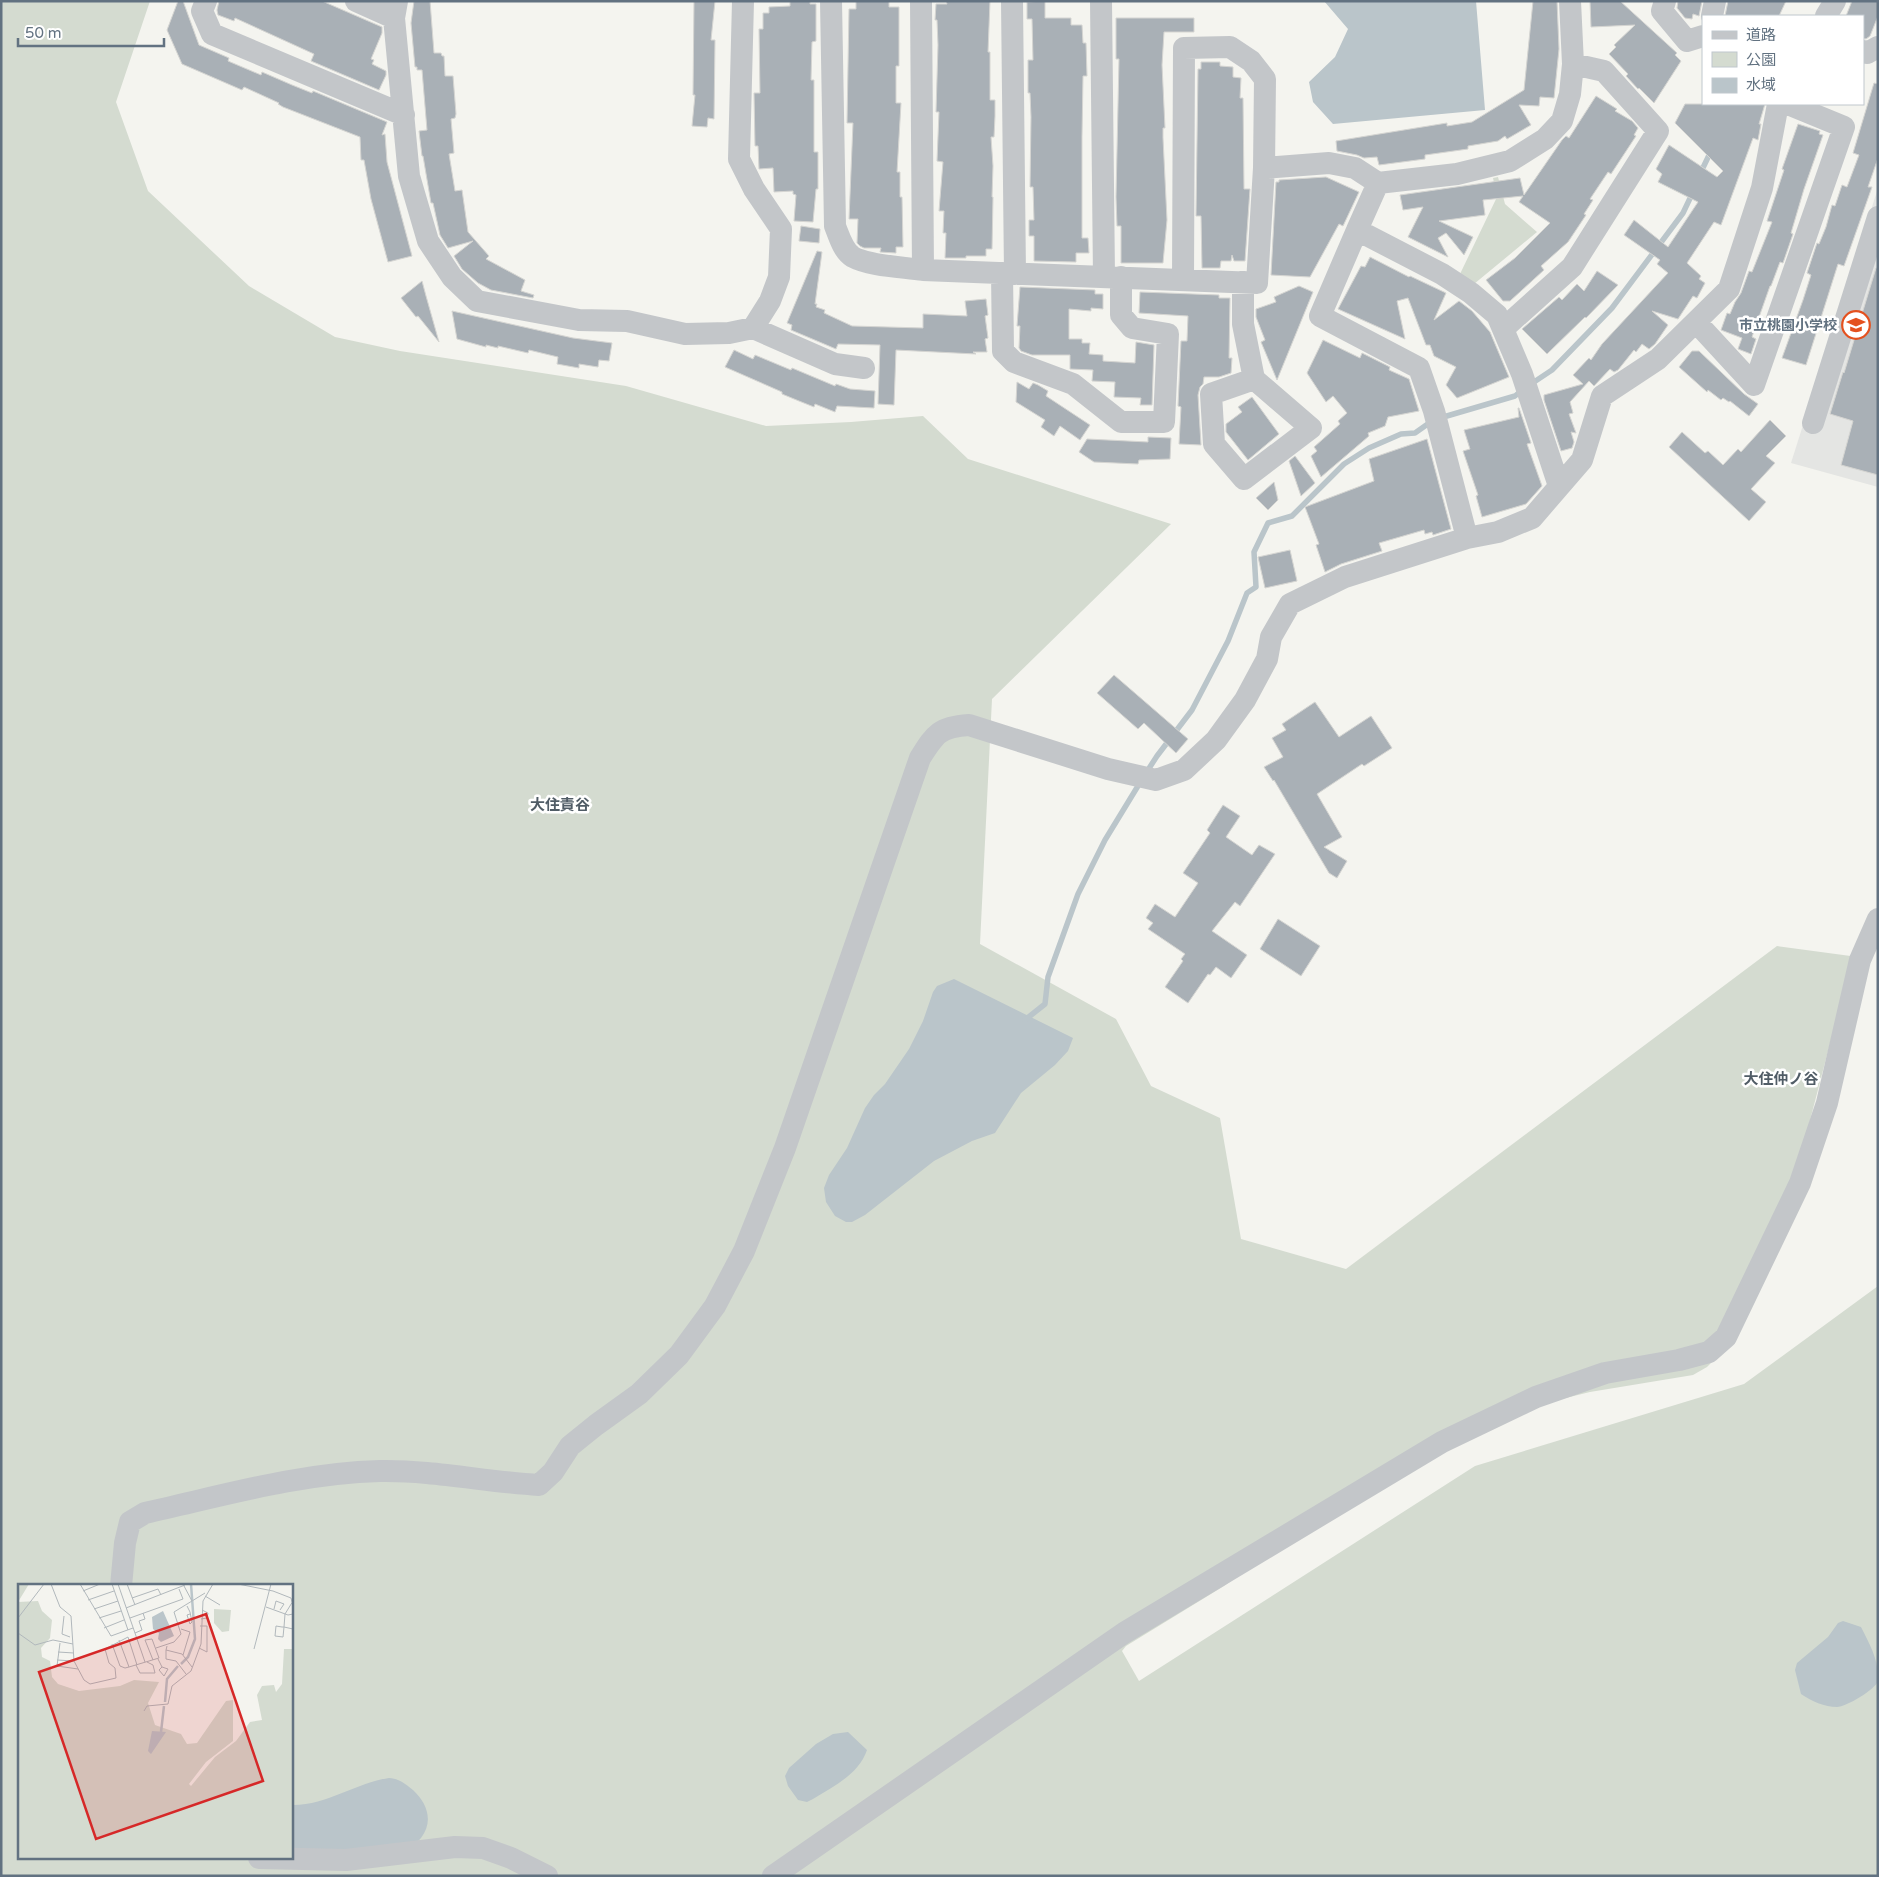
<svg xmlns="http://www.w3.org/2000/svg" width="1879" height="1877" font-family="'Varela Round','Noto Sans JP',sans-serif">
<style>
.built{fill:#e4e5e3}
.green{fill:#d4dbd0;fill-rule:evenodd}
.water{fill:#bac5ca}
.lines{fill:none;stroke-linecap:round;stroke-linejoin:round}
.stream{stroke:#bac5ca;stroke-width:5.5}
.building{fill:#a9b0b6;stroke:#d5d5d2}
.minor{stroke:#c3c6c9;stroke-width:22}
.labels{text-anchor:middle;stroke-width:5;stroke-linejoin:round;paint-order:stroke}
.poi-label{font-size:14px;font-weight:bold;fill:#627281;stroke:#fff;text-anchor:end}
.neighbourhood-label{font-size:15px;font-weight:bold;fill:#505c66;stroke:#fff}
.inset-river{fill:none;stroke:#bac5ca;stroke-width:2.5}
.inset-road{fill:none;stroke:#b1b8bc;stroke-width:1}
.view{fill:#d62828;fill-opacity:0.15;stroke:#d62828;stroke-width:2.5}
.inset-edge{fill:none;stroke:#627281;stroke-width:2.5}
</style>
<rect width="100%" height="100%" fill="#f4f4ef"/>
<!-- built -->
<path class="built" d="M1878 188V487L1791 463Z"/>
<!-- green -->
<path class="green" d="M1 1H150L116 102 148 191 249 286 335 337 400 351 626 386 766 426 851 422 923 416 968 459 1171 524 992 699 980 944 1116 1019 1151 1086 1220 1118 1241 1239 1346 1269 1777 946 1858 957 1840 1005 1789 1201 1728 1346 1707 1367 1693 1375 1590 1392 1533 1406 1369 1484 1224 1586 1126 1646 1122 1651 1139 1681 1475 1466 1744 1384 1878 1286V1876H1ZM19 1586H291V1858H19Z
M1498 177 1505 204 1537 232 1474 284 1460 274 1497 197 1493 178Z"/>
<!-- water -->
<path class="water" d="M1324 1H1476L1485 110 1333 124 1313 102 1309 82 1335 57 1348 29Z
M954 979 1073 1038 1068 1051 1055 1065 1021 1093 995 1133 972 1141 934 1161 865 1215 852 1222H846L835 1216 826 1202 824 1188 829 1175 847 1148 865 1108 874 1095 885 1084 909 1049 923 1021 933 992 937 986Z
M1843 1621 1861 1627C1870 1645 1879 1660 1878 1681 1876 1689 1846 1707 1837 1707 1825 1707 1811 1701 1801 1694L1795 1670 1797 1663 1828 1637 1838 1623Z
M848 1732 867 1750C859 1774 834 1786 813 1799L807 1802 798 1800 788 1786 785 1776 789 1768 816 1744 833 1734Z
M389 1778C400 1779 404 1783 413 1790 427 1803 434 1821 421 1838 417 1843 410 1847 405 1850L291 1858V1805C326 1806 355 1783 389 1778Z"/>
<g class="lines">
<!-- stream -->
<path class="stream" d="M1700 174 1711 151
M1531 384 1552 370 1612 308 1683 213 1693 192
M1440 418 1515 396 1521 391
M1146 773 1157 756 1192 710 1228 641 1247 593 1256 587 1254 552 1268 523 1292 516 1344 464 1369 448 1401 434 1415 433 1432 421
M1025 1020 1045 1004 1048 977 1078 894 1105 840 1141 781"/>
</g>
<!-- building -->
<path class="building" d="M178 1H183L199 45 229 58 228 61 261 75 262 72 292 85 312 93 313 91 387 122 382 135 385 134 387 162 412 256 388 262 371 199 364 160H361L360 137 283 107 278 104 279 103 244 87 242 90 182 64 167 30Z
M219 1H322L382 27V33L371 59 374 60 372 64 386 71V75L379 90 311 61 314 54 235 18 234 21 218 15 217 10Z
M414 1H430L434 53H441L442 56H444L445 76H453L456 114 455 118 451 119 454 153 449 154 455 191 462 190 468 232 489 256 486 259 525 280 521 291 534 295 533 298 491 290 478 283 462 269 454 256 473 241 448 248 440 235 433 203H431L423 156H422L419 131 427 130 422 70H417V67H415L411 23Z
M694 1H715L711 40H715L714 119 708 118 707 127 692 126 695 95H693Z
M790 1H810V4H816V41L812 42 811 80H814V152H818V189H816L813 222 794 221 796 195 793 194V191L774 192 773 168 759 169 758 146H755L754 93H760L759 29H763V13H769V7L790 6Z
M856 1H889V7H899V66H896V103H901L897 172H900V197H902L903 247H896V253L880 252 881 248H864L860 246 857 243 858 219H849L853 123H847L849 9H856Z
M946 1H990L988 52H990V100H995V116L994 137H991L993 166 992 197H993L992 249H986V256H966V258H945L946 233H943L944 211H939L943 162 937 161 939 112H936L938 45 937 20H935L936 4H947Z
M1045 1V18H1071V25H1082L1083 43H1086L1087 76H1083L1082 136V238H1088L1089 253H1076V262L1034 261V236H1029V220H1034L1033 187H1030L1031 117 1030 93H1028V60H1033L1032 19H1027V2Z
M1533 1H1557L1559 49 1554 98 1540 97 1539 106 1519 105 1531 125 1507 139 1505 136 1498 141 1468 146V149L1425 155V159L1379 165 1377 157 1364 158 1357 155 1337 151 1336 141 1447 123V126L1472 122 1524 90Z
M1590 1H1620L1677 53 1675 55 1681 61 1654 103 1639 88 1638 89 1626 76 1628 74 1609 54 1616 47 1614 45 1635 25 1591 27Z
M1678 1H1702L1699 16 1693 14 1692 19 1685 18 1677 8Z
M1728 1H1786L1779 16H1725Z
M1852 1H1878V16L1870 36 1866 39 1863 38V16H1846Z
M1116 18H1194V32H1164L1162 65 1165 128H1163V138L1167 220 1163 263H1121V226H1117L1116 197 1119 59H1116Z
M1201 62H1220V66L1233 67V77L1241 78 1240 98H1243L1244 189H1250L1245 261H1234L1232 255 1231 261H1221L1220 268H1202L1201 216H1196L1198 69H1201Z
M1874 83 1878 84V158L1868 187H1872L1844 266 1838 264 1806 365 1782 358 1803 300 1811 275 1807 273 1817 243 1819 244 1826 227 1832 205 1835 206 1842 185 1847 187 1859 155 1853 153Z
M1596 96 1617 109 1615 111 1632 121 1638 128 1634 135 1636 136 1611 174 1608 172 1590 199 1593 200 1584 214 1586 215 1568 242 1541 266 1544 270 1510 301H1503L1486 280 1515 258 1550 223 1519 202 1523 196 1483 200 1485 215 1439 221 1473 237 1464 255 1446 233 1438 238 1448 257 1408 237 1423 207 1403 210 1400 195 1520 178 1524 195 1562 140 1566 136 1569 138Z
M1685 104H1765L1759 124H1761L1758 140 1753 138 1721 225 1714 222 1687 263 1701 276 1699 279 1705 283 1697 298 1693 296 1678 319 1652 311 1668 325 1655 344 1649 349 1642 344 1636 352 1634 350 1618 370 1614 372 1610 369 1594 386 1589 381 1570 402 1573 413 1569 414 1576 433 1571 432 1574 442 1572 448 1561 451 1544 400V395L1583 384 1573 375 1589 358 1591 360 1602 344 1668 273 1657 264 1660 260 1624 235 1634 220 1668 247 1698 202 1658 182 1662 174 1656 169 1669 145 1717 177 1723 171 1675 123Z
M1798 124 1820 131 1819 134 1823 135 1804 189 1791 233 1793 234 1783 263 1780 262 1771 286H1770L1752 337 1756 339 1751 354 1738 349 1742 338 1721 330 1727 313 1730 314 1735 302 1741 293 1749 271 1752 272 1772 222 1767 221 1784 170 1782 169Z
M1326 177 1359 192 1343 226 1339 224 1310 277 1271 275 1276 182H1279V180Z
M801 226 820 229 819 243 799 241Z
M817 251 822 252 815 304H817L816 307 825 310 824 313 852 326 923 328V314L967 316 965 301 986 299 988 315 985 316 988 338 985 339 987 352H973L976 354 896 350 894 405 878 404 880 345 838 344 836 349 791 330 792 325 787 323Z
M1370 257 1409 277 1410 276 1446 293 1434 320 1459 301 1472 311 1490 332 1509 377 1457 398 1446 385 1456 367 1434 356 1430 345H1426L1408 298 1397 301 1405 339 1338 309 1361 266 1365 267Z
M1876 268H1878V475L1841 465 1853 421 1830 414 1843 372 1844 373Z
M1597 271 1618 285 1586 318 1585 317 1547 354 1522 329 1559 297 1562 300 1577 284 1584 291Z
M422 281 426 296 439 342 418 316 416 317 401 298Z
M1299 286 1313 292 1277 380 1261 342 1265 340 1256 317V309L1276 302 1274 297Z
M1020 287 1095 290V294H1103V309L1091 308V311L1069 309V339H1082V343H1090L1089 354 1103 355V361L1135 363 1136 342 1154 345 1152 405H1140L1141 398 1114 397 1115 382 1092 381 1093 370 1070 369V355H1032L1021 351 1019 348 1020 326H1017Z
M1140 292 1219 295V298H1230L1229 358H1232L1231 373 1219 377H1204L1203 384 1200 387 1198 395 1201 445 1179 444 1181 407 1178 406 1181 341H1187L1188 316 1139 313Z
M452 311 573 338 612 343 609 361 599 360 598 367 579 364V368L557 364 558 357 529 350 528 353 498 346V348L486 345V347L457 339Z
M1323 340 1360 358 1362 353 1390 367 1389 370 1409 379 1419 411 1388 417 1385 426 1368 433 1369 436 1321 477 1311 456 1317 451 1314 447 1340 424 1338 421 1347 413 1333 396 1326 402 1307 373Z
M734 350 753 359 755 355 791 370 792 368 835 386 836 384 850 389 875 391 874 408 837 406 835 412 815 404 814 407 799 401 782 394V392L725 367Z
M1692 351H1699L1744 394 1758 404 1749 416 1730 401 1729 402 1723 398 1721 400 1708 390 1707 392 1679 367Z
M1017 382 1029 389 1033 383 1038 385 1048 391 1046 396 1090 425 1080 440 1060 426 1054 436 1041 427 1045 420 1016 402Z
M1252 397 1279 434 1248 460 1226 432V424L1242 412 1238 407Z
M1518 408H1519L1531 443 1527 444 1542 486 1526 504 1482 517 1476 496 1478 495 1463 451 1470 449 1464 430 1519 417Z
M1770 420 1786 436 1766 456 1775 463 1751 489 1766 502 1749 521 1669 447 1682 432 1705 453 1708 451 1723 465 1738 449 1741 452Z
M1148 437 1171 438 1170 459 1139 460 1138 464 1094 462 1079 452 1087 439 1148 442Z
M1427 439 1451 529 1433 535 1432 532 1425 534 1424 530 1379 543 1382 551 1341 564 1325 572 1316 545 1319 544 1305 507 1374 481 1369 459Z
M1295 456 1315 483 1301 496 1289 461Z
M1274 482 1278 500 1268 510 1256 498Z
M1290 550 1297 581 1265 588 1258 557Z
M1114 675 1188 739 1176 753 1144 723 1138 729 1097 693Z
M1315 702 1339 737 1371 716 1392 748 1364 766 1362 764 1317 794 1342 837 1324 847 1347 861 1337 878 1329 873 1274 780 1273 781 1264 767 1283 757 1272 738 1286 730 1282 724Z
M1223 805 1240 816 1226 837 1252 855 1259 845 1275 854 1240 906 1235 902 1212 931 1247 955 1231 978 1216 967 1210 975 1208 974 1188 1003 1165 987 1183 961 1181 959 1185 954 1148 929 1153 923 1146 918 1155 904 1175 917 1198 883 1183 873 1210 833 1207 830Z
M1278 919 1320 946 1301 976 1260 949Z"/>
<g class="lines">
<!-- minor -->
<path class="minor" d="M206 1 202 11 212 34 404 115
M356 1 394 18
M397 1 394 18 409 176 428 241 452 277 477 301 579 320 627 321 685 334 729 333 753 328 770 301 779 277 781 229 754 189 739 159 743 1
M831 1 835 226C839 236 843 251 853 257 869 266 904 267 923 270L1257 283 1264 168 1265 79 1251 61 1230 47 1184 48 1183 279
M921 1 923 270
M1012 1 1015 274
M1101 1 1104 277
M1665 1 1662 11 1687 41 1703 36
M1712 16 1715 1
M1826 16 1835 1
M1863 51 1867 53 1878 47
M1264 168 1329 163 1355 168 1378 183 1457 174 1510 161 1545 139 1562 121 1570 94 1573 64 1570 1
M1378 183 1357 230 1442 274 1471 293 1497 315 1522 374 1559 486
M1357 230 1320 316 1419 368 1434 411 1467 538
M1002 273 1003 351 1014 362 1073 384 1121 422H1164L1168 334 1132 328 1121 315V277
M1243 282V324L1254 379 1311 428 1244 479 1214 444 1211 394 1254 379
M1696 322 1754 385 1844 127 1788 104
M753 328 835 364 864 368
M1503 329 1572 267 1658 131 1604 71 1573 64
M1813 423 1878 217
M121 1586 125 1543 130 1522 145 1513C222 1496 300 1473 380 1471 433 1470 486 1482 539 1485L553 1472 570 1446 596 1425 639 1394 679 1355 715 1306 744 1251 785 1148 920 758C935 734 939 727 969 725L1108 769 1156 780 1184 770 1216 740 1245 700 1267 659 1271 637 1290 604 1345 577 1467 538 1498 532 1532 518 1582 460 1602 396 1658 359 1729 289 1762 188 1778 104
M259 1858 346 1860 455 1847 483 1848 511 1858 547 1876
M773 1876 1124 1633 1442 1442 1536 1397 1605 1373 1679 1360 1709 1352 1726 1337 1800 1183 1827 1103 1860 960 1878 919"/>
</g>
<!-- icons -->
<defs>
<symbol id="school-ring" viewBox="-11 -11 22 22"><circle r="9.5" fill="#fff" stroke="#e4511f" stroke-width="1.5"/><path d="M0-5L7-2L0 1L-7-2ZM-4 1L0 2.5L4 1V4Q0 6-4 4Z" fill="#e4511f"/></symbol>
</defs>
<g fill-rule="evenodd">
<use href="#school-ring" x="1840" y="309" width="32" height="32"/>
</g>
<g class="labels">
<!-- poi labels -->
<g class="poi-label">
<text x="1837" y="330">市立桃園小学校</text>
</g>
<!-- neighbourhood labels -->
<g class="neighbourhood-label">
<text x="560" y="810">大住責谷</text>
<text x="1781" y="1084">大住仲ノ谷</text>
</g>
</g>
<!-- overview -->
<g transform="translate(18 1584)">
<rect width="275" height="275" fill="#f4f4ef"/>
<path d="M0 0H11L0 18 20 17 24 27 34 36 32 54 23 64 24 73 32 77 34 93 40 100 61 107 102 102 116 96 141 98 130 119 137 141 163 150 169 160 179 159 208 117 215 116V157L188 178 171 200 173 202 197 173 218 157 232 138 244 136 239 111 244 102 256 101 258 108 264 100 266 65H275V275H0ZM196 25 213 26 211 47 204 48 196 39Z" fill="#d4dbd0"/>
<path d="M145 27 156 52 143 58 140 55 141 49 135 45 134 33ZM134 147 148 148 133 170 130 167Z" fill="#bac5ca"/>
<path class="inset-river" d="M163 80 170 73 177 55 173 0M147 118 149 95 160 82M143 148 146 122"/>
<path class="inset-road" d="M33 0 42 23 53 32 56 77 66 96 72 100 98 94 97 84 91 79 87 65 110 53 119 81M62 0 93 52 115 44M94 0 110 46M100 0 127 78M109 0 117 21M220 0 255 7 273 14 274 18M65 7 82 0M187 12 202 21M114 14 140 5 143 11M70 16 96 7M174 17 187 9M275 17 267 30 266 43 265 53 257 52 258 42 264 43H266L275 45M169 22 172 28 174 38 172 40 169 31 172 30M248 23 270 31 275 30M108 24 167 1M76 25 100 17M256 25 258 17 266 20 262 26M46 32 44 50 52 53M0 34 26 0M81 34 103 27M112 34 165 15 161 5M183 35 189 34 190 29 184 26M86 44 106 36M163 45 172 48 165 71M0 49 17 61 35 56 55 60M117 49 124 46 121 37 127 35 125 29M101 56 111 83M42 59 39 82 60 85M94 60 102 82 107 84 111 83 141 74 134 55 127 56 135 76M149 62 148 66 164 70 174 83M138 64 156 58 163 50 156 28 174 17 166 2M181 64 189 68V42H182M236 65 253 0M148 66V75L158 77 168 90M40 68 56 69M140 75 144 83 150 85 146 92 141 86 144 83M39 76 56 77M118 81 122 89H137L135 81 129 78M126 127 129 122 150 120 154 102 173 87 183 60 185 17 195 0"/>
<path class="view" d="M188 30 245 197 78 255 21 88Z"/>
<rect width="275" height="275" class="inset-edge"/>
</g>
<!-- border -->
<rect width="1879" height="1877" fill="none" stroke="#627281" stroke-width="5"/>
<!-- legend -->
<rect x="1702" y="15" width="162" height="90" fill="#ffffff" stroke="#c0c7cd"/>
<rect x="1712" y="31" width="25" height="8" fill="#c3c6c9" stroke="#c0c7cd"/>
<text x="1746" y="40" font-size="15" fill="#627281">道路</text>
<rect x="1712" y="52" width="25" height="15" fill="#d4dbd0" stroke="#c0c7cd"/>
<text x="1746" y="65" font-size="15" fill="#627281">公園</text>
<rect x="1712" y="78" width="25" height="15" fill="#bac5ca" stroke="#c0c7cd"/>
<text x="1746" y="90" font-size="15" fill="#627281">水域</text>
<!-- scale -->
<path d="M18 38v8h146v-8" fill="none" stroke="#627281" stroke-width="2.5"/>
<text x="25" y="38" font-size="15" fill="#627281" stroke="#ffffff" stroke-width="4" paint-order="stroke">50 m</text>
</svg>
